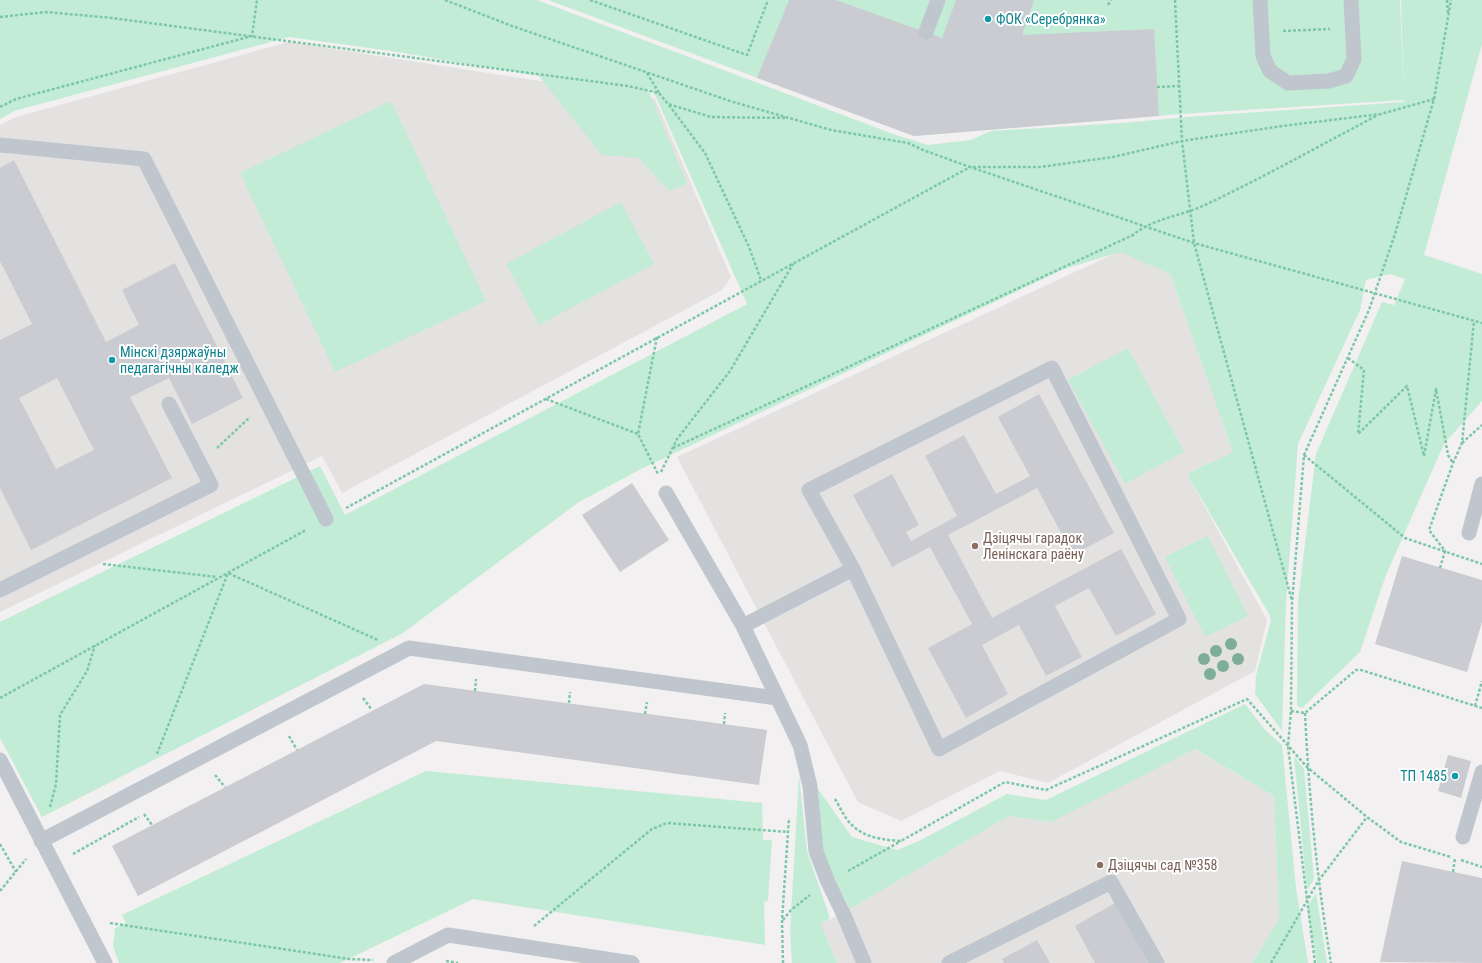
<svg xmlns="http://www.w3.org/2000/svg" width="1482" height="963" font-family="'Roboto Condensed',sans-serif">
<style>
.education{fill:#e3e2e1}
.green{fill:#c3ecd6}
.building{fill:#cbccd2;fill-rule:evenodd}
.lines{fill:none;stroke-linecap:round;stroke-linejoin:round}
.path{stroke:#7dc7a9;stroke-width:2.5;stroke-dasharray:3 2;stroke-linecap:butt}
.service{stroke:#c0c6ce;stroke-width:15}
.tree{fill:#7eae9a}
.culture-dot{fill:#0f9aa8;stroke:#fff;stroke-width:1.5}
.education-dot{fill:#8d6e63;stroke:#fff;stroke-width:1.5}
.labels{text-anchor:middle;stroke-width:4;stroke-linejoin:round;paint-order:stroke}
.culture-label{font-size:14px;fill:#0d838f;stroke:#fff;text-anchor:start}
.education-label{font-size:14px;fill:#785e54;stroke:#fff;text-anchor:start}
</style>
<rect width="100%" height="100%" fill="#f2f0f0"/>
<!-- education -->
<path class="education" d="M289 42 655 99 731 277 722 290 342 493 322 456 0 612V125L16 117Z
M1120 251 1170 274 1233 452 1187 474 1267 620 1255 671 1048 783 1000 771 901 821 858 802 677 457Z
M1194 749 1274 796 1279 919 1252 963H837L821 924 843 913 1009 816 1052 822Z"/>
<!-- green -->
<path class="green" d="M0 0H537L896 135 928 145 971 140 991 131 1122 123 1187 117 1404 102 1401 0H1482V44L1424 255 1482 274V401L1444 444 1386 575 1360 652 1302 708 1297 706 1298 601 1316 454 1382 302 1394 305 1405 279 1390 274 1366 280 1360 310 1298 444 1286 602 1282 731 1255 694 1256 676 1271 620 1269 614 1187 474 1233 452 1170 274 1120 252 1064 269 643 468 579 502 403 633 42 817 0 738V622L320 466 345 515 747 304 656 97 651 89H648L687 184 669 191 639 158 602 155 539 76 391 51 289 37 14 111 0 119Z
M548 0H1400L1404 100 1181 114 914 136Z
M391 101 486 301 335 372 240 173Z
M621 202 654 264 539 325 506 264Z
M1128 348 1184 452 1125 484 1068 380Z
M1208 536 1248 616 1205 637 1165 557Z
M1245 704 1266 731 1282 745 1296 888 1308 963H1252L1279 919 1274 796 1195 749 1052 822 1009 816 850 909 831 871 822 845 818 789 852 837 897 850 919 841 1007 794 1046 800Z
M1294 756 1304 769 1314 879 1307 890Z
M426 771 762 803 763 840H772L768 901 764 902 765 945 473 899 340 963H119L113 946 115 928 126 923 122 915Z
M799 776 807 851 830 918 821 924 837 963H792L790 932Z
M1316 893 1327 963H1317L1307 907Z"/>
<!-- building -->
<path class="building" d="M789 0H836L942 38 956 0H1034L1022 35 1154 29 1159 116 914 136 757 78Z
M14 160 106 342 139 325 122 290 175 263 243 398 192 424 169 378 130 397 172 478 31 550 0 488V340L32 324 0 261V168ZM57 378 94 450 56 469 19 398Z
M1039 394 1114 533 1073 555 1037 488 948 535 992 618 1121 549 1156 614 1116 636 1089 588 1055 606 1082 657 1046 676 1019 625 982 645 1008 694 966 718 928 648 972 624 930 547 892 567 853 495 892 474 919 525 906 532 911 541 957 516 925 456 964 435 996 494 1030 476 998 417Z
M632 483 669 540 620 572 582 515Z
M1402 556 1482 580V622L1467 672 1375 644Z
M424 684 767 730 759 785 436 741 138 896 112 846Z
M1448 755 1471 761 1461 798 1438 791Z
M1402 861 1482 878V963L1380 962Z
M1115 903 1148 963H1095L1075 926Z
M1037 940 1050 963H1004L1002 959Z"/>
<g class="lines">
<!-- path -->
<path class="path" d="M445 0 512 26 730 101 831 130 908 143 923 150 970 167H1040L1113 157 1182 141 1282 126 1381 114 1434 99
M590 0 747 55 768 0
M1175 0 1182 141 1194 243 1292 601
M1447 0 1448 14
M1108 5 1111 0
M0 17 46 12 112 18 628 86 659 93 668 104 711 117 788 118
M1283 31 1330 29
M647 73 659 93
M1157 87 1179 86
M669 105 705 153 749 247 761 280
M0 107 16 99 252 36 257 0
M657 337 638 434 658 474
M1348 358 1364 370 1358 434 1407 386 1424 456 1436 389 1448 455 1453 463
M546 399 638 434
M1462 443 1482 425
M217 448 250 417
M673 448 1133 235C1153 218 1182 216 1205 205 1264 177 1321 145 1378 115
M1304 455 1405 538 1482 564
M661 472 677 439 730 371 793 264
M346 508 970 167 1194 243 1482 323
M103 564 217 577
M1440 568 1445 551 1429 530 1453 463 1462 443 1474 321
M475 691 476 679
M0 698 306 530
M363 698 372 710
M569 703 570 692
M1475 706 1482 681
M1291 711 1305 713 1356 670H1361L1482 708
M1305 713C1309 797 1317 880 1331 963
M645 714 647 702
M724 724 725 713
M289 736 297 750
M157 754 228 573 378 640
M215 775 225 787
M835 799C840 807 845 819 852 825 865 838 884 840 901 841L1005 782 1046 790 1247 699 1307 767 1367 817 1401 842 1451 857
M50 807 56 784 60 715 87 671 95 645
M144 814 152 825
M0 844 16 872
M73 854 139 817
M1461 860 1482 867
M848 871 901 841
M1453 872 1455 858
M0 891 26 859
M783 920 791 910 810 895
M110 923 349 959 373 960
M534 926 652 829 667 823 788 832
M446 961 458 963
M783 963 782 920 789 818
M1271 963 1319 880 1367 817
M1315 963 1288 746 1291 711 1292 603 1304 455 1369 310 1395 234 1434 99 1451 0"/>
<!-- service -->
<path class="service" d="M1260 0 1263 56 1270 71 1288 83 1329 81 1346 76 1354 59 1351 0
M926 32 938 0
M0 145 144 159 326 519
M666 493 743 626 800 745 810 786 816 851 828 882 843 913 864 963
M1469 533 1482 484
M0 590 211 485 169 404
M743 626 853 569 939 749 1179 619 1052 368 809 490 853 569
M0 760 105 963
M1463 837 1482 772
M41 841 409 648 777 698
M394 963 448 935 632 963
M949 963 1111 882 1157 963"/>
</g>
<!-- trees -->
<g class="tree">
<circle cx="1231" cy="644" r="6"/>
<circle cx="1216" cy="651" r="6"/>
<circle cx="1204" cy="659" r="6"/>
<circle cx="1238" cy="659" r="6"/>
<circle cx="1223" cy="666" r="6"/>
<circle cx="1210" cy="674" r="6"/>
</g>
<!-- markers -->
<g class="culture-dot">
<circle cx="988" cy="19" r="4"/>
<circle cx="112" cy="360" r="4"/>
<circle cx="1455" cy="776" r="4"/>
</g>
<g class="education-dot">
<circle cx="975" cy="546" r="4"/>
<circle cx="1100" cy="865" r="4"/>
</g>
<g class="labels">
<!-- culture labels -->
<g class="culture-label">
<text x="996" y="24">ФОК «Серебрянка»</text>
<text x="120" y="357">Мінскі дзяржаўны<tspan x="120" dy="16">педагагічны каледж</tspan></text>
<text x="1447" y="781" text-anchor="end">ТП 1485</text>
</g>
<!-- education labels -->
<g class="education-label">
<text x="983" y="543">Дзіцячы гарадок<tspan x="983" dy="16">Ленінскага раёну</tspan></text>
<text x="1108" y="870">Дзіцячы сад №358</text>
</g>
</g>
</svg>
